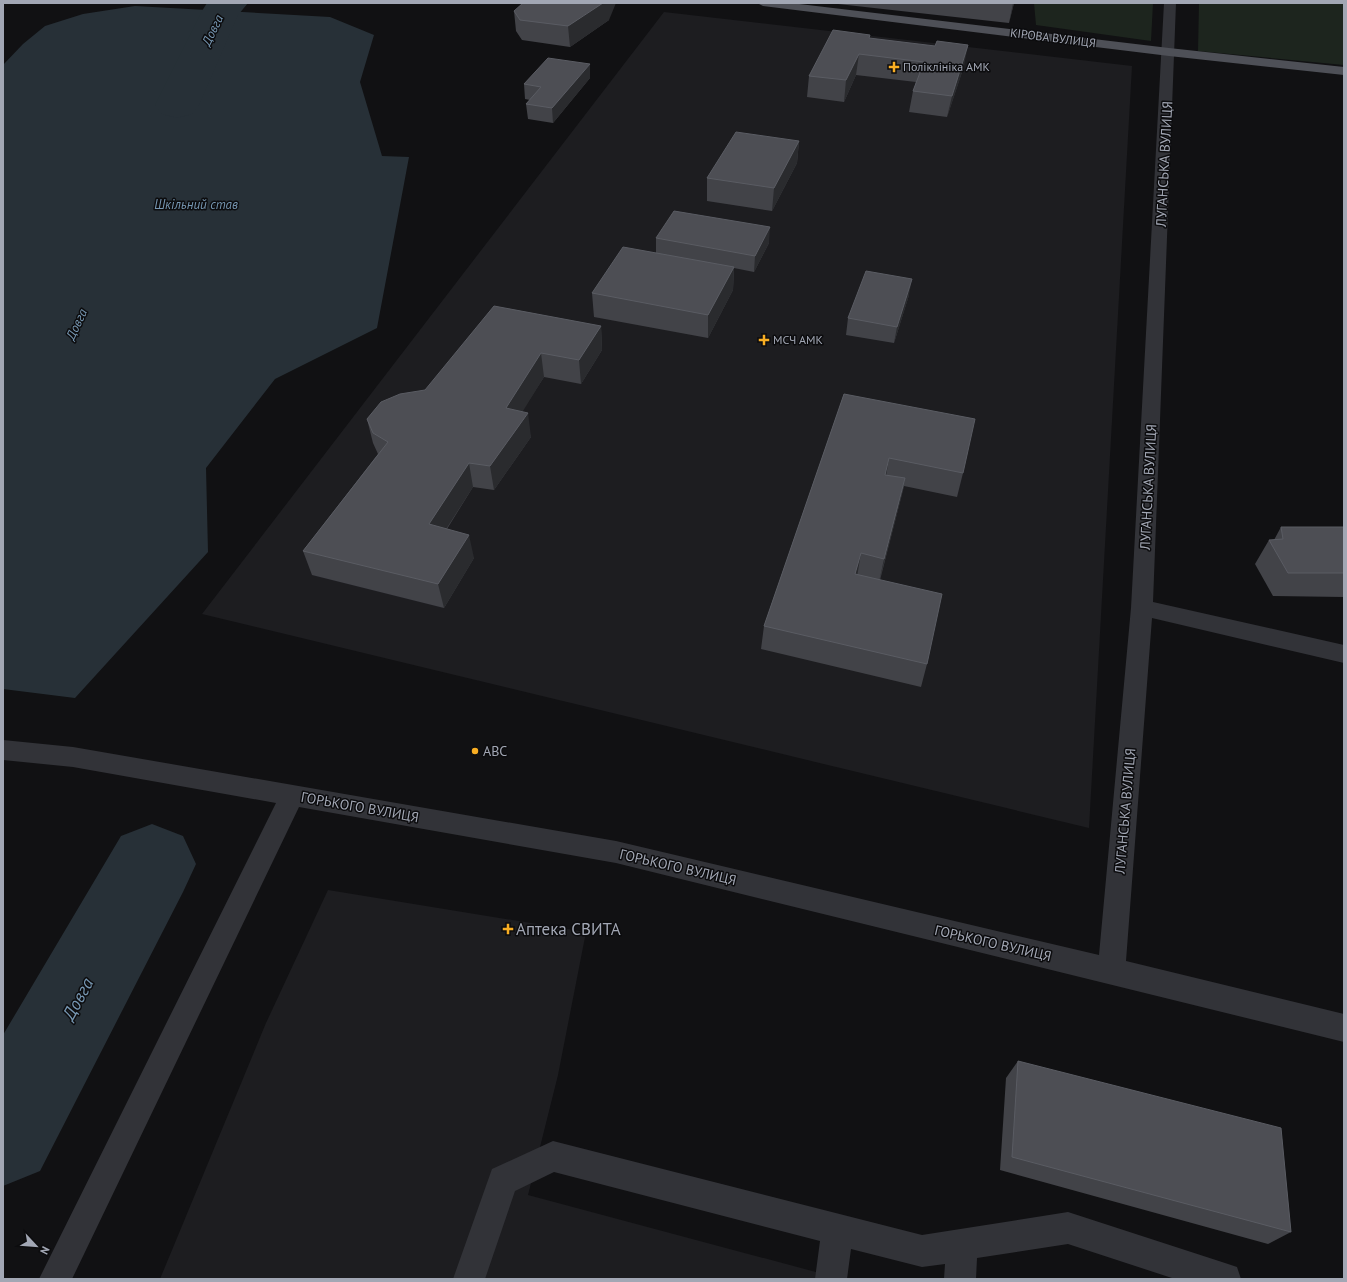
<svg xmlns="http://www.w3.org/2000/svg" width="1347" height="1282" font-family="'PT Sans',sans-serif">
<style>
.built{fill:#1d1d20}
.green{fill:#1d251e}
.water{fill:#273037}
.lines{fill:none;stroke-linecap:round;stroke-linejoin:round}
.river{fill:#273037;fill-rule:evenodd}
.minor{fill:#323338;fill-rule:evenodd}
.major{fill:#4e5057;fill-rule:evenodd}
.wall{fill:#424348}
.shaded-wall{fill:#2a2b2e}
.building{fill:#4d4e54;stroke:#5a5c63}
.poi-dot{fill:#f9ae23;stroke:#0c0c0e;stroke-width:1.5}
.labels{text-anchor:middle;stroke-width:3;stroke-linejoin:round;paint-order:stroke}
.far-street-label{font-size:12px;fill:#a2a7b4;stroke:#0c0c0e}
.far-poi-label{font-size:12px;fill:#a2a7b4;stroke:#0c0c0e;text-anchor:start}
.far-water-label{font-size:13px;font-style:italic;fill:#7696b1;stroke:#0c0c0e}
.street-label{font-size:14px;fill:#a2a7b4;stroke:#0c0c0e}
.poi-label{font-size:14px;fill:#a2a7b4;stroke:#0c0c0e;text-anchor:start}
.near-poi-label{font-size:17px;fill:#a2a7b4;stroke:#0c0c0e;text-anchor:start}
.near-water-label{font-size:18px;font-style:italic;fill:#7696b1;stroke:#0c0c0e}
</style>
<rect width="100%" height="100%" fill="#111113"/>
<!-- built -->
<path class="built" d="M664 12 1132 66 1089 828 202 614Z
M328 890 586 932 558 1075 528 1195 842 1279H160L266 1023Z"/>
<!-- green -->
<path class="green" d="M1034 3H1153L1151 41 1036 25Z
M1199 3H1344V65L1198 51Z"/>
<!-- water -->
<path class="water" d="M135 6 330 17 374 35 360 82 382 156 409 157 377 328 275 379 206 468 208 552 75 698 3 689V65L23 44 45 26 83 14Z"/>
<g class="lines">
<!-- river -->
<path class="river" d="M207 3H248L238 15 199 105 192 114 177 118 162 114 155 105 202 11Z
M152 824 183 836 196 864 183 892 40 1171 3 1186V1035L121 836Z"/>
<!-- minor -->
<path class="minor" d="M1164 3H1176L1153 602 1344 645V663L1152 618 1126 961 1344 1014V1042L616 863 299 807 72 1279H39L276 803 73 767 3 760V740L73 747 616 841 1099 955 1131 608Z
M553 1141 922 1235 1068 1212 1225 1263 1237 1267 1241 1279H1175L1068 1244 977 1258 976 1279H944L945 1264 922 1267 851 1249 847 1279H815L820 1241 554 1172 515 1191 485 1279H453L492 1169Z"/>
<!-- major -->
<path class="major" d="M757 3H791L1169 48 1344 67V75L1169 56 763 6Z"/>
</g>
<!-- wall -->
<path class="wall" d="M829 3H1014L1009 23Z
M514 11 609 20 570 47 522 40 516 31Z
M870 39 964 66 947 117 909 112 913 91 916 82 856 75 844 102 807 97 809 76Z
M590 78 553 123 528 119 526 104 530 100 525 99 524 84Z
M799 141 797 163 772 211 707 201V178Z
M656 238 769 243 754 272 734 268 733 290 708 338 594 317 592 293 656 253Z
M909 295 894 343 846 335 848 318Z
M601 326 602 350 581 384 544 377 522 411 531 437 494 490 473 487 447 529 474 558 444 608 312 575 303 551 378 454 373 443 367 419Z
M844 394 963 473 957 497 904 486 900 502 880 580 927 664 921 687 761 649 764 626Z
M1281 527H1344V597L1273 596 1255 564 1269 540H1274Z
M1018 1061 1291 1232 1268 1244 1000 1170 1006 1078Z"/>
<!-- shaded-wall -->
<path class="shaded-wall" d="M603 3H616L609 20 570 47 568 26Z
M1013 3H1014L1009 23Z
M968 45 964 66 947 117 952 96Z
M859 54 856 75 844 102 846 80Z
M590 64V78L553 123 552 108Z
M799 141 797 163 772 211 774 188Z
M770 227 769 243 754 272 755 256Z
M734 267 733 290 708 338V315Z
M912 279 909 295 894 343 897 327Z
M601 326 602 350 581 384 579 360Z
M541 353 544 377 510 432 506 408Z
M528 413 531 437 494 490 490 466Z
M889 458 885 483V475Z
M469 463 473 487 434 548 429 524Z
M905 478 900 502 879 582 884 559Z
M469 535 474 558 444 608 438 584Z
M861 553 857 577 855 574Z"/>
<!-- building -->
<path class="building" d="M523 3H603L568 26 520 20 514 11Z
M833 30 870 35 869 38 935 46 937 41 968 45 952 96 913 91 924 62 859 54 846 80 809 76Z
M548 58 590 64 552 108 526 104 541 87 524 84Z
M736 132 799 141 774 188 707 178Z
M674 211 770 227 755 256 656 238Z
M623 247 734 267 708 315 592 293Z
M866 271 912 279 897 327 848 318Z
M494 306 601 326 579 360 541 353 506 408 528 413 490 466 469 463 429 524 469 535 438 584 303 551 388 442 373 433 367 419 381 402 400 394 425 390Z
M844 394 975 419 963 473 889 458 885 475 905 478 884 559 861 553 855 574 942 594 927 664 764 626Z
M1281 527H1344V573H1288L1269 540 1283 539Z
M1018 1061 1281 1128 1291 1232 1012 1157Z"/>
<!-- markers -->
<g class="poi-dot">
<path d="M892 61h4v4h4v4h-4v4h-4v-4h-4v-4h4z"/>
<path d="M762 334h4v4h4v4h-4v4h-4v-4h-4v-4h4z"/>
<circle cx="475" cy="751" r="4"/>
<path d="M506 923h4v4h4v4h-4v4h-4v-4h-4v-4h4z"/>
</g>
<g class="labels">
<!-- far-street labels -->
<g class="far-street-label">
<text transform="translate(1053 38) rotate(7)" y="4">КІРОВА ВУЛИЦЯ</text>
</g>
<!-- far-poi labels -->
<g class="far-poi-label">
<text x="903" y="71">Поліклініка АМК</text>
<text x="773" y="344">МСЧ АМК</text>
</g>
<!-- far-water labels -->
<g class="far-water-label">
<text transform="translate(212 30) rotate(-64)" y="5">Довга</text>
<text x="196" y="209">Шкільний став</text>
<text transform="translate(76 324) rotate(-65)" y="5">Довга</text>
</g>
<!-- street labels -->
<g class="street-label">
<text transform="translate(1164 164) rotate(-87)" y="5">ЛУГАНСЬКА ВУЛИЦЯ</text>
<text transform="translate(1148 487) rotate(-87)" y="5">ЛУГАНСЬКА ВУЛИЦЯ</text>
<text transform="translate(360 807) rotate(10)" y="5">ГОРЬКОГО ВУЛИЦЯ</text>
<text transform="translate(1125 811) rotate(-85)" y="5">ЛУГАНСЬКА ВУЛИЦЯ</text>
<text transform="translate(678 867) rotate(13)" y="5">ГОРЬКОГО ВУЛИЦЯ</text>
<text transform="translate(993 943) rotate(13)" y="5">ГОРЬКОГО ВУЛИЦЯ</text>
</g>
<!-- poi labels -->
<g class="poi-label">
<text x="483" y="756">ABC</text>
</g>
<!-- near-poi labels -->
<g class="near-poi-label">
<text x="516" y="935">Аптека СВИТА</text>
</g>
<!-- near-water labels -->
<g class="near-water-label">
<text transform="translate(78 999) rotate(-61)" y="6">Довга</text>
</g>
</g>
<!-- border -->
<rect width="1347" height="1282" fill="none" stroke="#a2a7b4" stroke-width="8"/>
<!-- north arrow -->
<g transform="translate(36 1246) rotate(116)" stroke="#0c0c0e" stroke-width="3" paint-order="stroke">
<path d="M0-3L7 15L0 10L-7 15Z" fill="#a2a7b4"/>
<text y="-6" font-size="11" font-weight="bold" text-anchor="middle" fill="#a2a7b4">N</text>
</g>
</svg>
